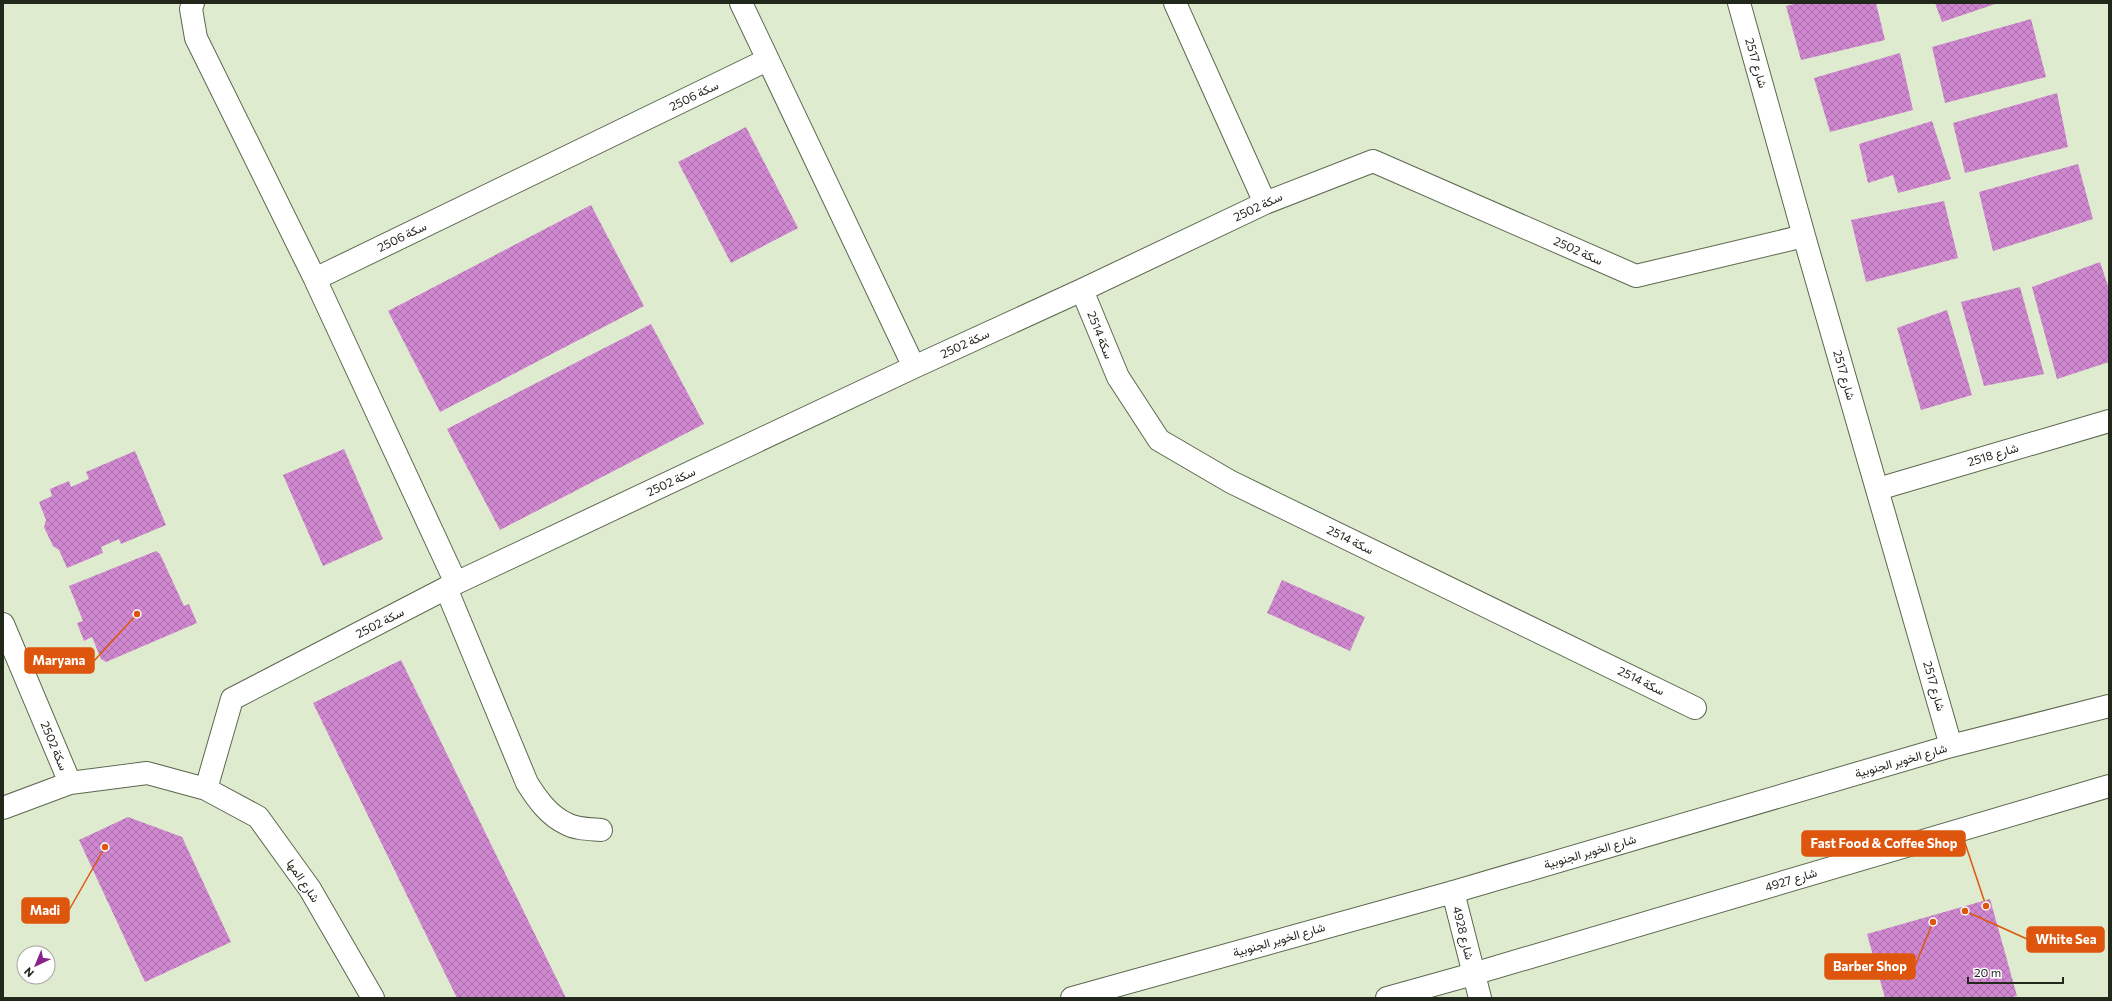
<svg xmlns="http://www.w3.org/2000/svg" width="2112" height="1001" font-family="Commissioner,Vazirmatn,sans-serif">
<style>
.building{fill:url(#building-cross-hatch)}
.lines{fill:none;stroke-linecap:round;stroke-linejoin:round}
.minor-casing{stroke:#5c684f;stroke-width:24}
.minor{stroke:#fff;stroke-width:22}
.labels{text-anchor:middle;stroke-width:3;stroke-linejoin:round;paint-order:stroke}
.street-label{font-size:12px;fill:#22271c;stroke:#fff}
.leader{fill:none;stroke:#de560d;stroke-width:1.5}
.callout-dot{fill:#de560d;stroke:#fff;stroke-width:1.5}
.callout{fill:#de560d;stroke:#de560d;stroke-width:1.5}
.callout-label{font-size:13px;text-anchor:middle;font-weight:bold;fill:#fff}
</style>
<defs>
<pattern id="building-cross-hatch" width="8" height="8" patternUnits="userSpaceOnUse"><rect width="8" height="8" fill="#d088d1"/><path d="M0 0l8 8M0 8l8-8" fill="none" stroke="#a86fa9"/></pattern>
</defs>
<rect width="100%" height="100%" fill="#deebce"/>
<!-- building -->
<path class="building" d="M1798 3H1876L1885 40 1801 60 1786 6Z
M1935 3H1998L1942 22Z
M2031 19 2046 77 1945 103 1932 47Z
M1900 53 1913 110 1830 132 1814 78Z
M2057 93 2068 147 1965 173 1953 123Z
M1932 121 1951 179 1898 193 1893 175 1868 183 1859 144Z
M746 127 798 228 731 263 678 162Z
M2078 164 2093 219 1993 251 1979 192Z
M1944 201 1958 258 1866 282 1851 220Z
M591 205 644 306 440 412 388 311Z
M2100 262 2109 289V362L2057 379 2032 287Z
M2020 287 2044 374 1984 386 1961 302Z
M1947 310 1972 395 1921 410 1897 328Z
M651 324 704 424 500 530 447 429Z
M344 449 383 539 323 566 283 475Z
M135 451 166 525 121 544 119 539 101 547 103 553 67 568 59 550 53 546 44 527 46 520 39 502 52 496 50 489 69 481 71 487 89 479 86 472Z
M156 551 160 554 184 606 189 604 197 623 106 662 101 659 92 637 84 641 77 623 83 621 69 586Z
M1282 580 1365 617 1350 651 1267 613Z
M401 660 462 785 566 998H457L435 953 313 703Z
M128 817 182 837 231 942 145 982 79 840Z
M1990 899 2017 996 2008 998H1885L1867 934Z"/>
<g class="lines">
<defs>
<path id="minor" d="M193 3 191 9 196 38 315 279 456 583
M741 3 914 367
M1175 3 1265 203
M1739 3 1804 236 1951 746
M315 279 767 60
M1082 290 1118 377 1159 440 1231 482 1695 708
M1878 489 2109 421
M446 588 527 783C537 799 549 816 567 824 576 829 590 829 601 830
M3 624 70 783
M206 789 232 699 456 583 914 367 1082 290 1265 203 1373 161 1636 276 1804 236
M3 808 70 783 147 773 206 789 258 817 310 889 373 998
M1453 892 1480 998
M1072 998 1453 892 1951 746 2109 706
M1387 998 1473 974 2109 786"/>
</defs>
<!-- minor casing -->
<use href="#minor" class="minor-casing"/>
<!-- minor -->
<use href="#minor" class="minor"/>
</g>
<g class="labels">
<!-- street labels -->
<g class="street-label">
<text transform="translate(1756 63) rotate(74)" y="4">2517 شارع</text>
<text transform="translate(694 96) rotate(-26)" y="4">سكة 2506</text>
<text transform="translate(1258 207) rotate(-25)" y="4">2502 سكة</text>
<text transform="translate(402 237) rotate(-26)" y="4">سكة 2506</text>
<text transform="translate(1578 251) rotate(24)" y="4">2502 سكة</text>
<text transform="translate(1100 335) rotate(68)" y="4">سكة 2514</text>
<text transform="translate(965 344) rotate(-25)" y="4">2502 سكة</text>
<text transform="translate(1844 375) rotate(74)" y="4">2517 شارع</text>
<text transform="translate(1993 455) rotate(-17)" y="4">2518 شارع</text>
<text transform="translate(671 482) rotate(-25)" y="4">2502 سكة</text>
<text transform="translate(1350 540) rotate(26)" y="4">سكة 2514</text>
<text transform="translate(380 623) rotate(-27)" y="4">2502 سكة</text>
<text transform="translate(1641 681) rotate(26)" y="4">سكة 2514</text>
<text transform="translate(1934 686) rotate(74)" y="4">2517 شارع</text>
<text transform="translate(54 746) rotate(67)" y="4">سكة 2502</text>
<text transform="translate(1901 761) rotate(-16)" y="4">شارع الخوير الجنوبية</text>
<text transform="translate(1590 852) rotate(-16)" y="4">شارع الخوير الجنوبية</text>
<text transform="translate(1791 880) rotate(-17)" y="4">شارع 4927</text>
<text transform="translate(303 881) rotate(56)" y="4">شارع المها</text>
<text transform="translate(1463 933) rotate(76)" y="4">4928 شارع</text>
<text transform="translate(1279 940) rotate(-16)" y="4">شارع الخوير الجنوبية</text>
</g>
</g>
<!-- callouts -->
<path class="leader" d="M137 614L94 661M1986 906L1965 843M105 847L69 910M1965 911L2027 939M1933 922L1915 966"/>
<g class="callout-dot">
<circle cx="137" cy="614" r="4"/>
<circle cx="1986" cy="906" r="4"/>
<circle cx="105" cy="847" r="4"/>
<circle cx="1965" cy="911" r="4"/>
<circle cx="1933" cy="922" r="4"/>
</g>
<g class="callout">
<rect x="25" y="648" width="69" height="25" rx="4"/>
<rect x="1802" y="831" width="163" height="25" rx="4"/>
<rect x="22" y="898" width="47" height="25" rx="4"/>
<rect x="2027" y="927" width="77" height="25" rx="4"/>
<rect x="1825" y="954" width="90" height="25" rx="4"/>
</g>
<g class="callout-label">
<text x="59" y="665">Maryana</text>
<text x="1884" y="848">Fast Food &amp; Coffee Shop</text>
<text x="45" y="915">Madi</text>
<text x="2066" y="944">White Sea</text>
<text x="1870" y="971">Barber Shop</text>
</g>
<!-- border -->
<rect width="2112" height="1001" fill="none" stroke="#22271c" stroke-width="8"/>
<!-- north arrow -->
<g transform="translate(36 965) rotate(224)"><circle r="19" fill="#ffffff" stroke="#a7a9a4"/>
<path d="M0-3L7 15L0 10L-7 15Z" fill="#87238b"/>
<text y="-6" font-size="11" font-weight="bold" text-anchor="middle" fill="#22271c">N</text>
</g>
<!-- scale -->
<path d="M1968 977v6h95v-6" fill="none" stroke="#22271c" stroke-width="2"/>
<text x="1974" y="977" font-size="12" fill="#22271c" stroke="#ffffff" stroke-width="3" paint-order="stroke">20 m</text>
</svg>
